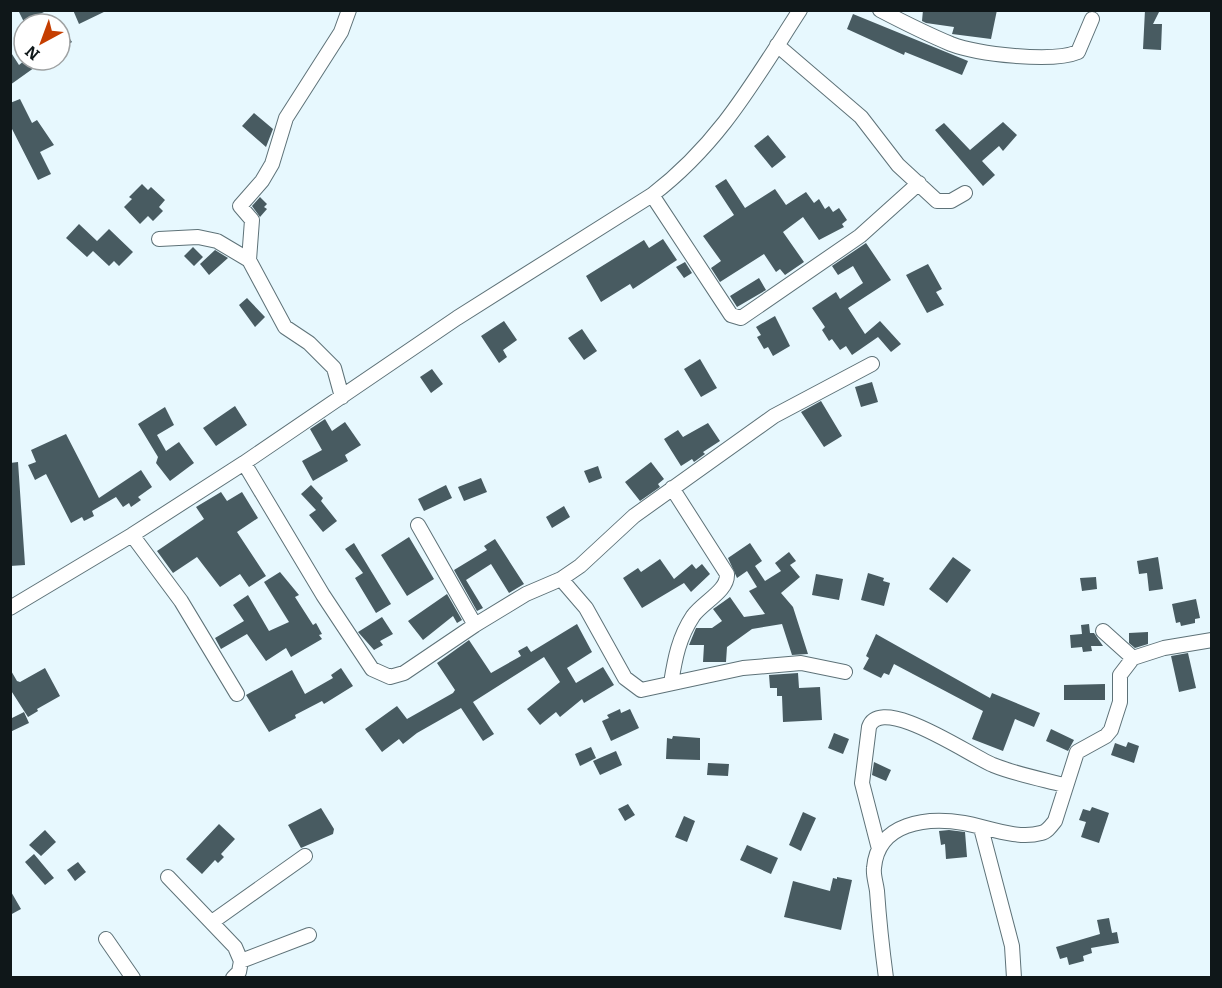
<svg xmlns="http://www.w3.org/2000/svg" width="1222" height="988" font-family="Bitter,serif">
<style>
.building{fill:#485b61}
.lines{fill:none;stroke-linecap:round;stroke-linejoin:round}
.street-casing{stroke:#5e7278;stroke-width:16}
.street{stroke:#fff;stroke-width:14}
</style>
<rect width="100%" height="100%" fill="#e7f8fe"/>
<!-- building -->
<path class="building" d="M18 10H48L24 22Z
M73 10H108L79 24Z
M923 10H997L991 39 952 34 954 27 926 23 922 21Z
M1145 10H1160L1153 24H1162L1161 50 1143 49Z
M853 14 968 61 962 75 905 52 904 55 847 29Z
M60 24 72 42 60 50Z
M10 51 19 65 25 60H45L10 85Z
M20 99 32 123 37 120 54 145 40 152 51 174 38 180 10 125V103Z
M254 113 273 129 266 147 242 126Z
M1003 122 1017 135 1003 151 999 146 982 161 995 175 983 186 935 130 944 123 970 150Z
M768 135 786 157 772 168 754 146Z
M726 179 745 208 775 189 786 205 806 192 814 203 819 199 825 209 829 206 833 212 839 208 847 220 842 224 844 227 819 240 803 217 783 232 804 262 785 275 780 269 776 272 764 254 720 282 711 268 721 261 703 236 734 215 715 186Z
M142 184 148 190 151 187 165 200 159 207 163 211 153 221 148 216 140 224 124 207 132 199 129 197Z
M260 197 267 204 264 207 267 209 260 217 252 206Z
M79 224 97 241 109 229 133 252 119 266 114 261 109 266 93 251 87 257 66 238Z
M663 239 677 260 633 289 630 284 601 302 586 276 644 240 649 248Z
M866 243 891 280 848 308 865 334 880 321 901 344 891 352 878 337 852 355 846 346 840 350 832 339 829 341 822 330 825 327 812 308 836 292 840 299 863 283 853 266 838 275 832 266Z
M193 247 203 257 194 266 184 256Z
M215 250 228 258 209 275 200 264Z
M685 262 692 273 684 278 676 267Z
M928 264 942 289 936 292 944 305 927 313 906 275Z
M759 278 766 290 737 307 730 296Z
M247 298 265 317 255 327 239 305Z
M775 316 790 346 773 356 768 347 764 349 757 337 761 335 756 327Z
M504 321 517 340 503 350 507 357 499 363 481 336Z
M582 329 597 351 584 360 568 338Z
M700 359 717 388 701 397 684 369Z
M432 369 443 384 431 393 420 377Z
M872 382 878 402 861 407 855 387Z
M821 401 842 436 824 447 801 412Z
M235 406 247 425 216 446 203 428Z
M165 407 174 425 157 435 166 451 179 442 194 463 170 481 156 463 158 457 138 424Z
M325 419 332 431 345 422 361 445 345 455 348 461 313 481 302 461 322 450 310 429Z
M708 423 720 441 703 452 705 454 694 462 692 459 681 466 664 439 678 430 683 437Z
M66 434 99 498 141 470 152 487 138 497 141 500 131 507 129 503 123 507 116 497 92 511 94 516 84 521 82 517 71 523 46 474 35 480 28 465 36 462 31 450Z
M18 462 25 565 10 566V463Z
M651 462 664 479 658 484 660 487 640 501 625 482Z
M598 466 602 478 589 483 584 471Z
M481 478 487 492 464 501 458 487Z
M311 485 323 498 321 501 337 521 323 532 309 515 316 510 301 494Z
M446 485 452 498 424 511 418 499Z
M221 492 227 501 242 492 258 518 237 532 266 576 249 587 240 574 220 587 197 557 173 573 157 551 204 519 196 507Z
M564 506 570 517 552 528 546 517Z
M409 537 434 579 407 596 381 555Z
M495 539 524 584 509 593 491 564 466 580 483 608 477 611 454 570 487 550 484 546Z
M354 543 391 604 376 613 355 578 363 573 345 549Z
M750 543 762 561 755 566 765 581 781 571 775 563 789 552 796 561 790 565 800 577 781 593 793 607 808 654 792 655 782 624 752 629 727 647 726 662H703L704 645H689L696 628H712L722 621 713 609 716 607 730 597 744 617 765 614 749 591 757 587 747 571 737 578 728 558Z
M953 557 971 570 947 603 929 589Z
M1158 557 1163 589 1149 591 1147 573 1139 574 1137 561Z
M660 559 674 579 692 564 696 569 702 564 710 574 691 592 684 583 642 608 623 578 638 568 641 572Z
M280 572 299 595 295 597 313 625 316 623 322 634 319 635 322 639 291 657 286 648 266 661 247 634 221 649 215 638 244 621 233 605 248 595 269 631 289 622 264 582Z
M868 573 884 578 883 581 890 583 884 606 861 600Z
M816 574 843 579 839 600 812 595Z
M1096 577 1097 589 1082 591 1080 578Z
M447 594 462 620 457 623 453 616 423 640 408 621Z
M1196 599 1200 618 1195 619V623L1181 626 1180 622 1176 623 1172 604Z
M382 617 393 634 380 641 383 645 374 650 358 632Z
M577 624 592 652 567 668 576 683 603 667 614 685 584 703 582 699 560 717 556 712 540 725 527 709 560 682 544 657 473 702 494 734 483 741 461 708 417 733 403 744 399 739 382 752 365 729 397 706 407 719 453 693 455 690 437 663 469 640 491 673 521 656 518 651 527 646 531 652Z
M1089 624 1090 633H1094L1103 646H1091L1092 651 1083 652 1082 647 1071 648 1070 635 1082 634 1081 625Z
M1148 632V644L1135 648 1129 643V633Z
M876 634 990 698 992 693 1040 713 1034 727 1015 719 1003 751 972 739 983 711 894 664 889 675 884 673 881 678 863 669 869 658 866 656Z
M1188 653 1196 688 1179 692 1171 656Z
M45 668 60 696 37 709 38 711 28 717 10 689V669L17 681 20 682Z
M341 668 353 686 324 704 322 701 295 715 296 718 269 732 246 695 292 670 305 694 333 678 331 675Z
M798 673 799 688 820 687 822 720 783 722 782 696H777V688H770L769 675Z
M1105 684V700H1064V685Z
M620 709 621 713 630 709 639 728 611 741 602 721 609 718 607 715Z
M24 712 29 723 10 732V719Z
M1051 729 1074 740 1068 751 1046 741Z
M834 733 849 739 843 754 828 748Z
M673 736 700 738V760L666 759 667 738 672 739Z
M1128 742 1139 746 1134 763 1111 755 1115 743 1126 747Z
M591 747 596 758 580 766 575 754Z
M616 751 622 765 600 775 593 761Z
M874 762 891 770 886 781 872 775Z
M708 763 729 764 728 776 707 775Z
M628 804 635 815 625 821 618 809Z
M1092 807 1109 813 1099 843 1081 837 1086 822 1079 820 1083 809 1090 811Z
M321 808 334 829 333 834 301 848 288 825Z
M803 812 816 818 801 851 789 845Z
M684 816 695 821 687 842 675 837Z
M219 824 235 839 221 854 224 857 218 863 215 860 202 874 186 859Z
M45 830 56 842 41 856 29 845Z
M949 830 965 832 967 857 946 859 945 844 941 845 939 831Z
M747 845 778 858 771 874 740 860Z
M34 854 54 878 45 885 25 862Z
M78 862 86 872 75 881 67 870Z
M837 877 852 880 841 930 784 917 793 881 830 891 833 878 837 879Z
M10 890 21 909 10 915Z
M1109 918 1112 933 1117 932 1119 943 1091 948 1092 953 1083 956 1084 961 1069 965 1067 957 1060 959 1056 947 1100 934 1097 920Z"/>
<g class="lines">
<defs>
<path id="street" d="M880 10C903 22 927 34 951 44 977 54 1052 63 1078 52L1092 19
M777 45 861 117 898 165 937 201H951L965 193
M652 195 731 315 741 318 860 236 919 183
M159 239 198 237 217 241 249 260 285 327 309 343 334 368 342 397
M249 260 252 220 240 206 262 181 272 164 286 118 341 32 349 10
M244 463 323 595 372 669 390 677 404 673 475 625 526 594 561 579 580 566 634 516 774 416 872 364
M418 525 475 625
M132 535 181 601 237 694
M561 579 586 608 625 678 641 690 743 668 801 663 845 672
M10 608 132 535 244 463 457 318 652 195C720 143 754 81 800 10
M1103 631 1133 658
M671 683C675 658 679 637 693 616 703 602 728 591 727 574L672 488
M981 828 1012 946 1014 978
M879 849 862 783 869 727C881 693 974 758 993 765 1015 774 1041 779 1064 785
M168 877 235 947 241 961 239 972 233 978
M212 922 305 856
M106 939 133 978
M241 961 309 935
M886 978C882 948 879 920 877 891 876 883 873 875 874 868 878 822 927 817 964 823 987 827 1017 840 1041 833 1047 832 1051 826 1055 821L1077 752 1106 736 1111 730 1120 702V675L1133 658 1164 648 1212 640"/>
</defs>
<!-- street casing -->
<use href="#street" class="street-casing"/>
<!-- street -->
<use href="#street" class="street"/>
</g>
<!-- border -->
<rect width="1222" height="988" fill="none" stroke="#0f1719" stroke-width="24"/>
<!-- north arrow -->
<g transform="translate(42 42) rotate(221)"><circle r="28" fill="#ffffff" stroke="#9fa2a3" stroke-width="1.5"/>
<path d="M0-4.5L10 22L0 15L-10 22Z" fill="#c53e00"/>
<text y="-9" font-size="16" font-weight="bold" text-anchor="middle" fill="#0f1719">N</text>
</g>
</svg>
